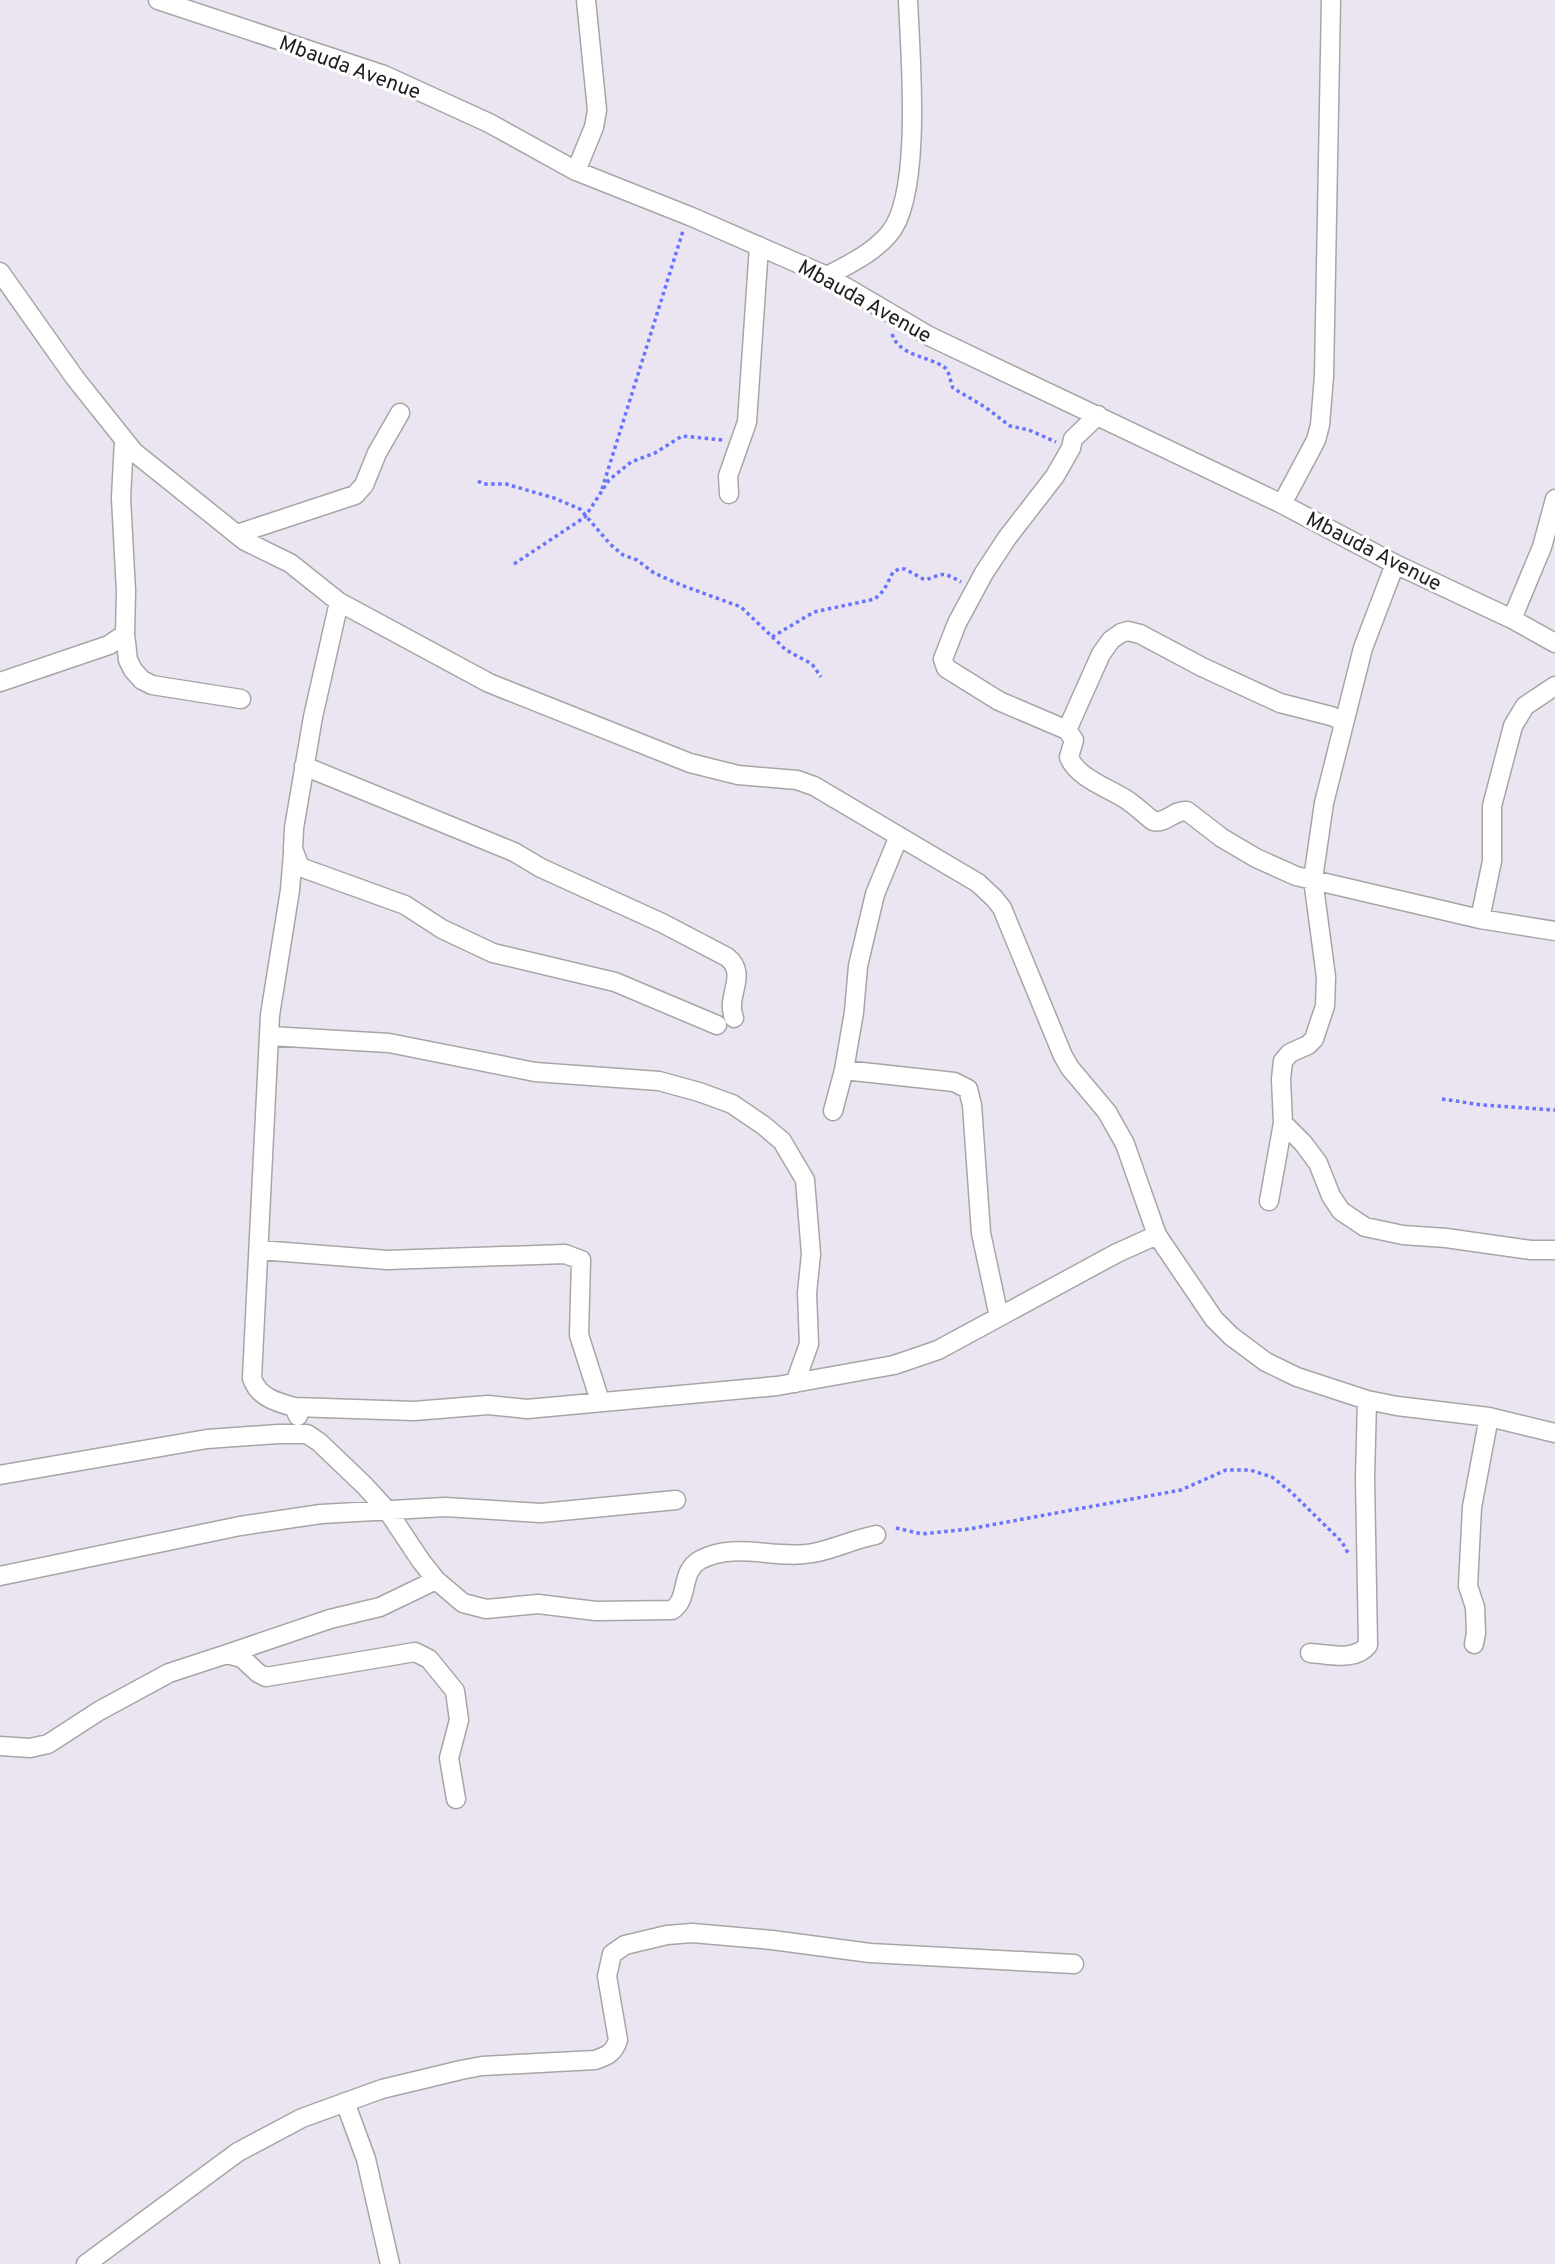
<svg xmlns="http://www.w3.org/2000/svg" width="1555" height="2264" font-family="Overpass,sans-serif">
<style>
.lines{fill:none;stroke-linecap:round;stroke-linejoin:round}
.minor-casing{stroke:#a6a6a6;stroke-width:21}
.path{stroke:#6874ff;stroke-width:3.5;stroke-dasharray:3.5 3.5;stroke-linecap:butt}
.minor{stroke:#fff;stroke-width:18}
.labels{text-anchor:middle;stroke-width:6;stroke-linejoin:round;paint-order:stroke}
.street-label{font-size:21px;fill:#1f1f1f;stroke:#fff}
</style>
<rect width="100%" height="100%" fill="#ebe5f1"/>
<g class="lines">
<defs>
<path id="minor" d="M158 0 384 75 489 123 576 171 692 217 827 276 929 336 1282 504 1395 564 1512 619 1555 643
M576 171 594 127 597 110 586 0
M0 272 75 378 134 452 245 541 290 563 339 602 489 683 690 763 738 775 797 780 814 786 978 883 994 898 1002 908 1063 1056 1070 1068 1107 1112 1125 1144 1157 1235 1214 1319 1231 1336 1266 1362 1297 1377 1367 1400 1397 1406 1489 1417 1555 1433
M827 276C848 265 873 253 889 234 923 195 910 52 908 0
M1098 415 1073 439 1071 448 1055 476 1007 538 984 573 957 623 943 659 946 668 999 701 1067 730 1074 740 1069 757C1077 778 1109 788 1127 800 1136 806 1144 814 1153 821 1167 824 1173 810 1187 811L1222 838 1256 858 1296 876 1480 919 1555 931
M124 440 121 498 126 591 125 634 128 660 133 670 142 680 152 685 241 699
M729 494 728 476 747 422 759 246
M1282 504 1316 440 1320 425 1324 376 1331 0
M237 534 355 495 364 485 377 453 400 413
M339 602 313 717 294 828 293 849 300 867 405 905 442 929 493 953 615 982 717 1025
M1512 619 1542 547 1555 499
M0 682 109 645 125 634
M1067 730 1101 654 1111 640 1121 633 1128 631 1140 634 1202 667 1280 703 1331 716 1343 721
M304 766 514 852 541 868 662 923 727 957C749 974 725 996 734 1018
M293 853 290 890 270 1015 252 1378C258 1397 276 1402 294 1407L298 1416
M1480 919 1492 861V806L1513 726 1525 706 1555 686
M270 1036 389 1043 535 1072 659 1081 699 1092 732 1104 763 1125 782 1141 805 1180 811 1254 807 1293 809 1344 795 1383
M844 1070 954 1082 968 1089 972 1105 981 1233 999 1317
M833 1111 844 1070 854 1012 858 966 875 894 899 836
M1283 1123 1303 1143 1318 1163 1331 1196 1341 1211 1365 1227 1403 1235 1446 1238 1531 1250H1555
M1269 1201 1283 1123 1281 1079 1283 1061 1290 1053 1308 1045 1314 1039 1325 1006 1326 977 1313 879 1324 803 1363 648 1395 564
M260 1250 387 1260 565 1254 581 1260 579 1335 600 1401
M294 1407 414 1411 488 1405 527 1409 777 1386 894 1365 938 1350 1117 1253 1157 1235
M0 1475 207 1439 278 1434H307L319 1442 364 1485 387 1510 421 1561 436 1580 463 1603 486 1609 538 1604 596 1611 672 1610C690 1599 679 1572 700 1560 735 1541 776 1560 813 1553 835 1549 854 1539 876 1535
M0 1576 240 1526 321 1514 445 1507 541 1513 676 1500
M1474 1644 1476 1633 1475 1607 1468 1586 1472 1507 1489 1417
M1310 1653C1329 1654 1355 1662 1368 1645L1365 1478 1367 1400
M227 1654 330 1619 380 1607 436 1580
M0 1746 30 1748 48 1744 99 1711 169 1673 227 1654 242 1658 258 1673 266 1677 415 1652 429 1659 455 1691 459 1720 449 1758 456 1799
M345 2102 366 2159 390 2264
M86 2264 238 2152 302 2118 382 2089 461 2070 482 2066 595 2060C607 2056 614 2053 618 2040L607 1976 612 1954 625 1945 667 1935 692 1933 772 1940 870 1953 1074 1964"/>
</defs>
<!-- minor casing -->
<use href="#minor" class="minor-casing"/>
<!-- path -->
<path class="path" d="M892 334C899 356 928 356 944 367 950 371 950 382 953 388L985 407 1010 426 1029 430 1056 442
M478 481 483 484H506L554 498 580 509 610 544 623 555 637 560 654 573 681 585 741 607 786 650 812 664 821 677
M602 489 683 231
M514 564 585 517 609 480 631 462 655 453 682 436 723 440
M772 637 814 612 875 599 884 590 893 572 899 569H905L925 580C943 574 942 571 961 582
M1442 1099 1482 1105 1555 1110
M896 1528 922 1534 969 1529 1181 1490 1226 1470H1250L1272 1477 1291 1492 1342 1542 1348 1553"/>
<!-- minor -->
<use href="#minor" class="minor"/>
</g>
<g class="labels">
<!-- street labels -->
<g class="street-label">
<text transform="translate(350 67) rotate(20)" y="7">Mbauda Avenue</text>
<text transform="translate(865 301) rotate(29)" y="7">Mbauda Avenue</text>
<text transform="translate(1374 551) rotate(27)" y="7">Mbauda Avenue</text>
</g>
</g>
</svg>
